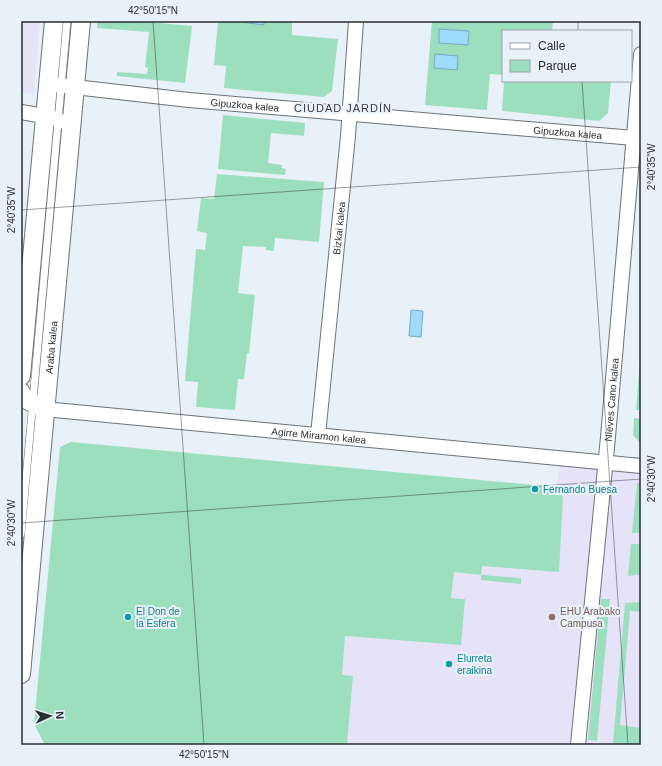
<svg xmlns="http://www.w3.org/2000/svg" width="662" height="766" font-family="Arial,sans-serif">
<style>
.education{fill:#e6e2f8}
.green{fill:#9cdfbf}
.water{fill:#9fdbfc;stroke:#7ca7bf}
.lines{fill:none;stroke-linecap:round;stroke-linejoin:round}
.service-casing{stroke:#6b7279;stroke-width:8}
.minor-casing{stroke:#6b7279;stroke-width:16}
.tertiary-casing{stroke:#6b7279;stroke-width:20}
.service{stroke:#fff;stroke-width:7}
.minor{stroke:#fff;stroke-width:14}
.tertiary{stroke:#fff;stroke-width:18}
.ticks{fill:none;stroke:#2a2d30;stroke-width:1;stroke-opacity:0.45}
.culture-dot{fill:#0f9aa8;stroke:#e9f1f8;stroke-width:1.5}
.education-dot{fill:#8d6e63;stroke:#e9f1f8;stroke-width:1.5}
.labels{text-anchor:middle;stroke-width:4;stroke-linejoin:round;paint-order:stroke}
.street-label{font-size:10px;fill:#2a2d30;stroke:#e9f1f8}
.culture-label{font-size:10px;fill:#0d838f;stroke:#e9f1f8;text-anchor:start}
.education-label{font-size:10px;fill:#785e54;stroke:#e9f1f8;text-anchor:start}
.neighbourhood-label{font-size:11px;letter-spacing:1px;fill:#3a4046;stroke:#e9f1f8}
.neatline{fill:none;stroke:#2a2d30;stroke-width:1.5}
.ticks-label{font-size:10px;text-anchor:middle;fill:#2a2d30}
</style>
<rect width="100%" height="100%" fill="#e9f1f8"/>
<!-- education -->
<path class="education" d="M21 21H40L34 94 21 92Z
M560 466 641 471V745H347L353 677 342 675 345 636 393 640 465 599 451 598 454 572 481 575 482 565 563 497 556 487Z"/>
<!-- green -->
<path class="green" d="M97 21H137L192 26 185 83 117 76V72L147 74 148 68 145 67 149 32 97 28Z
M218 21H292V35L338 39 332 91 324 97 224 88 226 66 214 65Z
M432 21H553L552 31H503V75L490 74 487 110 425 105Z
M504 81H611L608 113 599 121 502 111Z
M223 115 305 123 304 136 271 133 268 163 282 165V168L286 169 285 175 218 169Z
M217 174 324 182 319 242 275 238 274 251 266 250V247L243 246 238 293 255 295 249 353H247L244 379H238L235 410 196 407 198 382 185 381 196 249 205 250 207 233 197 231 201 198 214 199Z
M640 360H641V410H636Z
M634 418 641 419V444L633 435Z
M71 442 556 487 563 496 559 572 482 566 481 575 521 578V584L481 580V575L454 572 451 598 465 599 461 645 345 636 342 675 353 676 347 745H45L34 724 60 447Z
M637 483H641V533H632Z
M631 544H641V574L628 576Z
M601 599H610L597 741 588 740Z
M641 602V612L630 611 620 725 641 728V745L613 743 625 603Z"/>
<!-- water -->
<path class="water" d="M234 21H264V25Z
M439 29 469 31 468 45 439 43Z
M435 54 458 56 457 70 434 68Z
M411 310 423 311 421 337 409 336Z"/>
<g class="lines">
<defs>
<path id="service" d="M21 534 67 21"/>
<g id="minor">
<path id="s1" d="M48 84 189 100 634 138"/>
<path d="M21 112 50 117 72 125"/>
<path id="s2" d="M44 409 641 466"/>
<path id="s3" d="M318 435 348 136 356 21"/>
<path id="s4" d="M578 745 608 437 641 54"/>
</g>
<g id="tertiary">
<path d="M21 376 54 21"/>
<path d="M21 392 23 398 44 409"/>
<path id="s5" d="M21 674 81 21"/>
</g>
</defs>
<!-- service casing -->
<use href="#service" class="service-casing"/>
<!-- minor casing -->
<use href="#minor" class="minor-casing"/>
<!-- tertiary casing -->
<use href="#tertiary" class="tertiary-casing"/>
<!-- service -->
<use href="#service" class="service"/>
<!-- minor -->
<use href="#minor" class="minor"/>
<!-- tertiary -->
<use href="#tertiary" class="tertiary"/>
</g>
<!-- ticks -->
<path class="ticks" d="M153 21 204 745M578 21V31M582 81 628 745M21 210 641 167M21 523 641 479"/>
<!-- markers -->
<g class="culture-dot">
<circle cx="535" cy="489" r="4"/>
<circle cx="128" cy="617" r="4"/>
<circle cx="449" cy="664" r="4"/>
</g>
<circle class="education-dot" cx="552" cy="617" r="4"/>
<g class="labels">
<!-- street labels -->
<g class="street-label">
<text dy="4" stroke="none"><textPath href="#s1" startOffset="198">Gipuzkoa kalea</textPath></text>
<text dy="4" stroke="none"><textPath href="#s1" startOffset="522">Gipuzkoa kalea</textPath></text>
<text dy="4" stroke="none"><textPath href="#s3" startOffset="208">Bizkai kalea</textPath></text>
<text dy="4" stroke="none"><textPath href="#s5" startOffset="328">Araba kalea</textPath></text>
<text dy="4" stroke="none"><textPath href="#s4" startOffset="347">Nieves Cano kalea</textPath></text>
<text dy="4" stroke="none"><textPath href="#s2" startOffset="276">Agirre Miramon kalea</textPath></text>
</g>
<!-- culture labels -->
<g class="culture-label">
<text x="543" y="493">Fernando Buesa</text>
<text x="136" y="615">El Don de<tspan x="136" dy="12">la Esfera</tspan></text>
<text x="457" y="662">Elurreta<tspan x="457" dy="12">eraikina</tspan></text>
</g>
<!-- education labels -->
<g class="education-label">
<text x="560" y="615">EHU Arabako<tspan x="560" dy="12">Campusa</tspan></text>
</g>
<!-- neighbourhood labels -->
<g class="neighbourhood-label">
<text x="343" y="112">CIUDAD JARDÍN</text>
</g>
</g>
<!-- border -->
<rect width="662" height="766" fill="none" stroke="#e9f1f8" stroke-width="44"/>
<!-- legend -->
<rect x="502" y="30" width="130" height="52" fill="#e9f1f8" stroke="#9da3a8"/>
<rect x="510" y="43" width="20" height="6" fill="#ffffff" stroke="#9da3a8"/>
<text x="538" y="50" font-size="12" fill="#2a2d30">Calle</text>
<rect x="510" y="60" width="20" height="12" fill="#9cdfbf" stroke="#9da3a8"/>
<text x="538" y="70" font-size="12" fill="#2a2d30">Parque</text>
<!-- north arrow -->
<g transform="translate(50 716) rotate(86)" stroke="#e9f1f8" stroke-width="3" paint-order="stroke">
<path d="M0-3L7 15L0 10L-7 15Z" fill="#2a2d30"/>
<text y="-6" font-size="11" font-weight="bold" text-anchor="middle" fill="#2a2d30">N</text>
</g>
<rect x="22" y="22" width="618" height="722" class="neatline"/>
<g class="ticks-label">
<text x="153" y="14">42°50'15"N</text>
<text transform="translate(651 167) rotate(-90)" y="4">2°40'35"W</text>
<text transform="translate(11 210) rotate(-90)" y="4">2°40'35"W</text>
<text transform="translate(651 479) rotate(-90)" y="4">2°40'30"W</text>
<text transform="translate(11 523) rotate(-90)" y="4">2°40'30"W</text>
<text x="204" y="758">42°50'15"N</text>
</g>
</svg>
